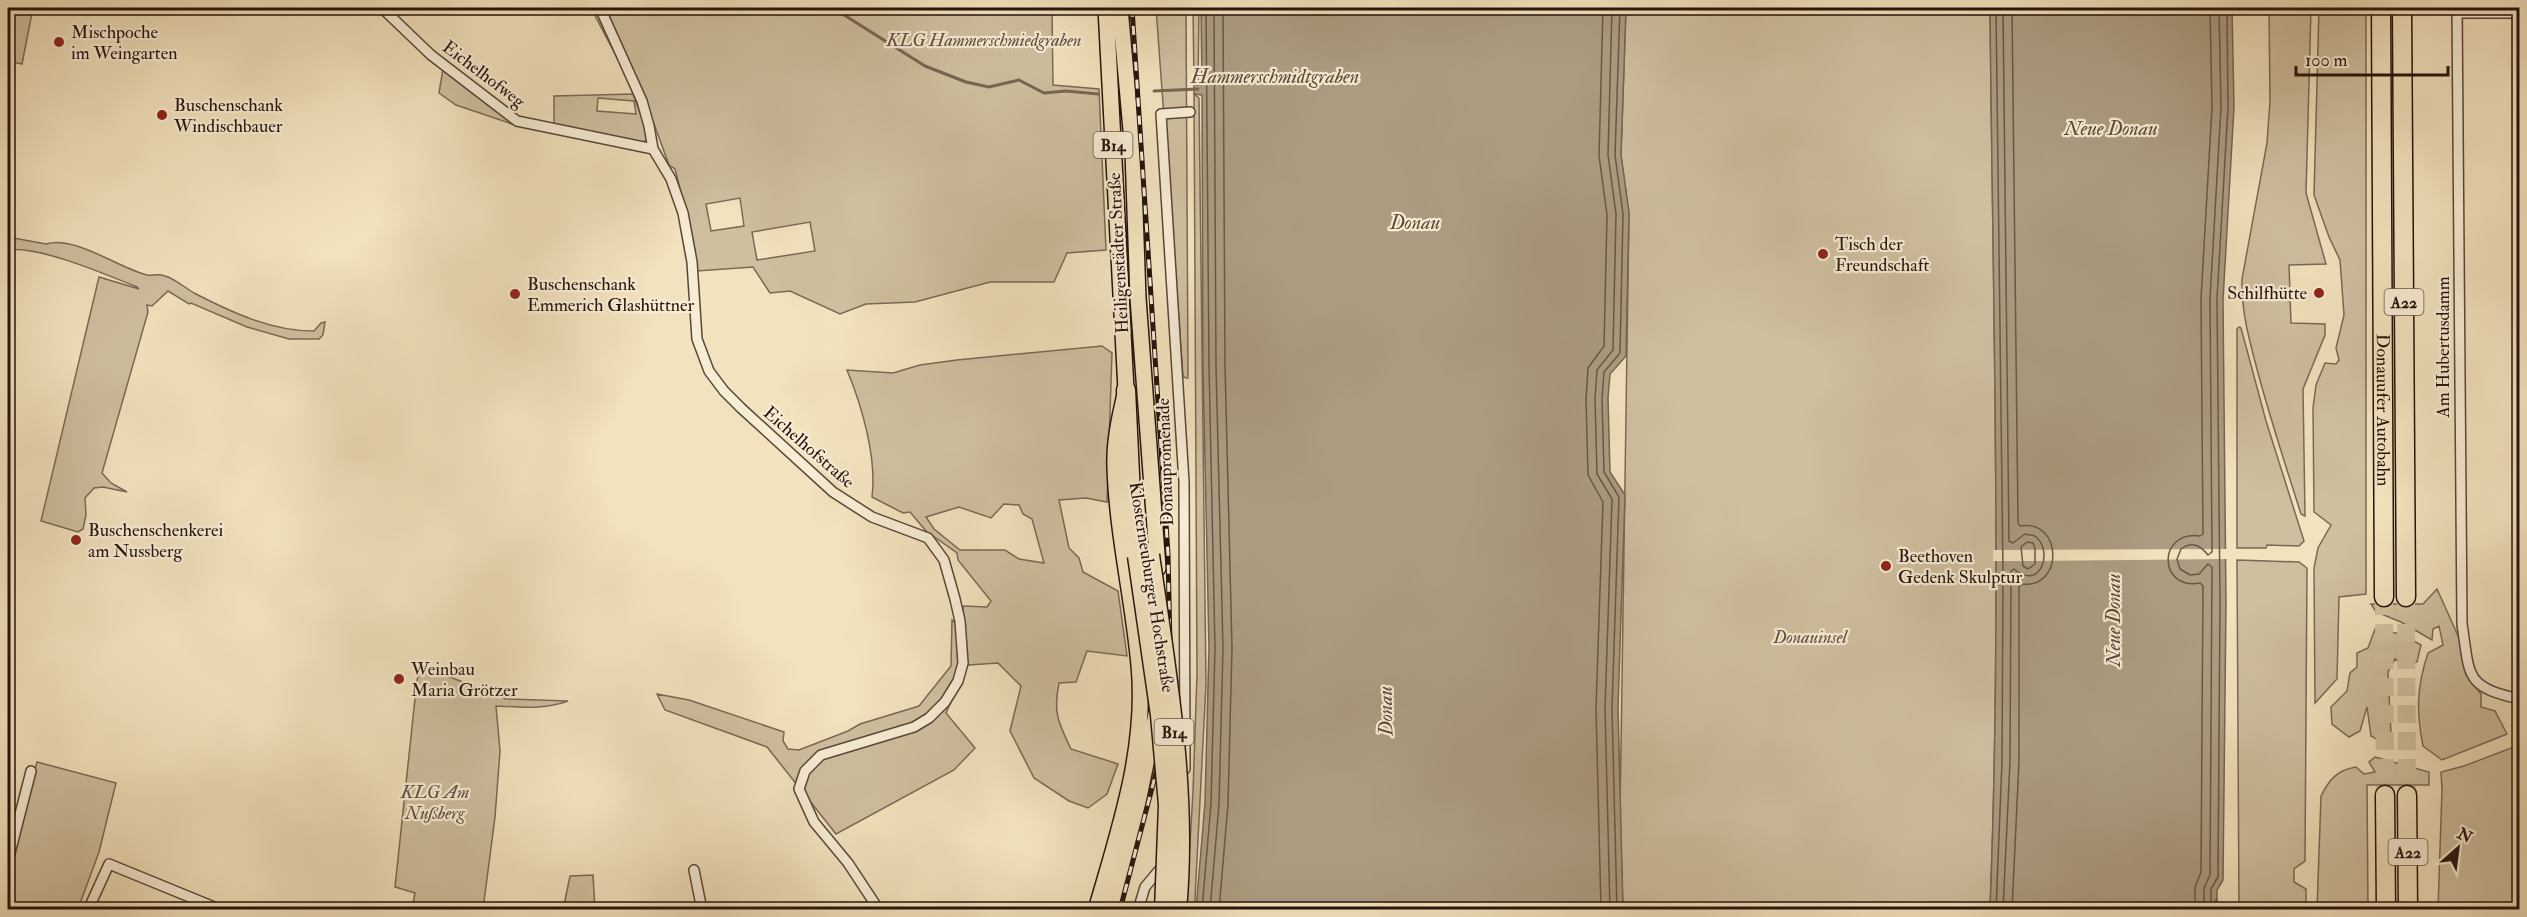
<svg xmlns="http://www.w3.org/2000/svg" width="2527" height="917" font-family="'IM FELL Double Pica',serif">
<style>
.green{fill:#cfbf9f;stroke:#7a6956;stroke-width:1.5;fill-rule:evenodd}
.water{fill:#ac9c81;stroke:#766552;stroke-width:1.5}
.pier{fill:#f2e2bd}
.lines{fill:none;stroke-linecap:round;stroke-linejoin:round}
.shore{stroke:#685846;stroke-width:1.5}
.stream{stroke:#766552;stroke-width:3}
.ferry{stroke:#5a4a3b;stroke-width:1.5;stroke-dasharray:8 6;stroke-linecap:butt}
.highway-tunnel{stroke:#d3c3a2;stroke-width:18;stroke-dasharray:18 9;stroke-linecap:butt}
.street-casing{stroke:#584738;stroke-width:12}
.primary-casing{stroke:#24130c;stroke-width:18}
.highway-casing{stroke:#24130c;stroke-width:21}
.street{stroke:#f7ecd4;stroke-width:9}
.primary{stroke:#f2e2bd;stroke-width:15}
.highway{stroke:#f2e2bd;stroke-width:18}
.rail-casing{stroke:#24130c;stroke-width:5}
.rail{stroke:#f7ecd4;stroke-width:3;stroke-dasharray:9;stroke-linecap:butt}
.highway-bridge-casing{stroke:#24130c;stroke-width:21;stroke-linecap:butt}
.highway-bridge{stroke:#f2e2bd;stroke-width:18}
.poi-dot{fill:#8f2418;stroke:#f7ecd4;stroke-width:2}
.labels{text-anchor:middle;stroke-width:4.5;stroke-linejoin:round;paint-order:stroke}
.shield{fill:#f7ecd4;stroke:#635448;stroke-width:1.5}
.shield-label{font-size:16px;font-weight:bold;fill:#24130c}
.poi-label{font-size:18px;fill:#24130c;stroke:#f7ecd4;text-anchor:start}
.park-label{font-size:18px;font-style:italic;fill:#604f3f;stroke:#f7ecd4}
.street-label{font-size:18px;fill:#24130c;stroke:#f7ecd4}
.water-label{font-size:20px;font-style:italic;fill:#5a4a3b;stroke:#f7ecd4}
</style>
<rect width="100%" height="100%" fill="#f2e2bd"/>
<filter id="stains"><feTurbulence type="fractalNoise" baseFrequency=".00333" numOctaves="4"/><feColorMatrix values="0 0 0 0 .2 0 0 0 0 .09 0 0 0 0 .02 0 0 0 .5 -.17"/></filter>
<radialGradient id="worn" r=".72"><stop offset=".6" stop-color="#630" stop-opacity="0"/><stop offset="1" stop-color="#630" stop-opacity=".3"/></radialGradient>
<!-- green -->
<path class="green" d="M8 8H33L22 64 8 61Z
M591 8H1052L1053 85 1099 89 1106 250 1067 253 1054 282H990L915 302 866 304 840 314 790 291 770 293 753 267 697 271 692 235 675 169 669 165 645 99 622 67ZM740 198 744 226 711 231 706 204ZM810 222 815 251 757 260 752 232Z
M1156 8H1186L1188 378H1186L1183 376Z
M1193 8H1199L1198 85H1194Z
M1626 8H1990C1993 308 2002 609 1990 909L1623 910 1620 814 1629 214 1621 155Z
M2269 8H2311L2306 193 2326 264 2289 265 2291 323 2325 324V335L2303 389 2305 516 2301 514C2286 467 2271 421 2258 373 2250 342 2241 312 2242 279L2267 143 2270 101Z
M2319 8H2366V594L2339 597 2337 679 2315 703 2314 568 2318 548 2331 525 2314 512 2313 408 2316 385 2325 363 2336 364 2339 360 2336 348 2344 315 2340 260 2329 237 2314 195Z
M443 69 518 126 456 105 439 93Z
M633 94 648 134 647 140 641 143 554 128V96ZM598 98 634 101 636 114 597 111Z
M1194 94 1199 98 1206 684 1195 898 1194 909 1186 910 1193 792 1197 674Z
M8 237 46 244C74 235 119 268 147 275 152 276 158 273 165 276 176 279 186 289 196 294 233 313 272 331 314 331L321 323 325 322 323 335 319 339H289L247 327 191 303 189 304 168 291 152 306 147 305 148 312 102 473 111 483 127 492 103 487 94 488 85 498 86 515 83 529 78 532 41 521 99 277 139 289 137 287C105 274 40 246 8 250Z
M2239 327 2241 328 2266 421 2304 541 2299 546 2267 545 2266 548H2237V329Z
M1102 346 1112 353 1107 502 1086 498 1059 500 1069 548 1079 558 1083 572 1118 591 1127 656 1087 651 1076 682 1059 683C1053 712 1058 722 1071 749L1118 764 1107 794 1088 808 1069 801 1034 778 1010 731 1021 686 998 663 968 665 946 713 975 748 954 770 836 834 767 747 665 710 657 694 689 700 784 732 783 741 788 749 799 750 848 731 860 724 919 706 951 666 952 620 963 628V606L987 607 991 601 958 560 957 553 926 531 910 512 903 513 872 497C877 458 862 406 847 370L893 373 920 365 957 360ZM1004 504 1019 505 1023 514 1032 519 1044 563 1019 559 1005 550H960L934 529 926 517 959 507 991 518Z
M2237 560 2299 562 2307 568 2305 861 2294 869V882L2306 889V909H2239Z
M2437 589 2459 638 2466 675 2481 694V707L2495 711 2507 734 2442 760 2423 746C2416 711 2417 686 2428 653L2443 645 2439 626 2433 629 2432 640 2401 622 2376 612 2371 604H2423Z
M2375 629 2401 634 2421 645 2417 662 2404 666 2395 659 2388 672 2391 733 2378 740 2371 736 2367 707 2360 731 2349 737 2332 724 2331 707 2347 691 2350 673 2357 667V653L2368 648Z
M422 666 506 699 568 701C543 710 522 707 496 706L500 751 495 817 483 909H458L449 906 447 909H412L415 893 395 887 417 680Z
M2519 745V909H2438L2442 790 2441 772 2464 766Z
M2375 757 2429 772V785H2367L2368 909H2317L2321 796C2329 780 2337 770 2356 767L2364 774 2375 772 2369 762Z
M37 762 116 783 99 852 78 909 8 910V868Z
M593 875 595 909 563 910 570 876Z"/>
<!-- water -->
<path class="water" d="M1201 8H1626L1621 155 1629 213 1626 356 1610 374 1608 398 1610 472 1625 495 1618 708 1623 909H1196L1205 803 1209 648 1203 366 1202 95 1194 94V85H1202Z
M1990 8H2232L2234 107 2223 300 2226 603 2223 880 2217 890V909H1990C2002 609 1993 308 1990 8Z"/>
<!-- pier -->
<path class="pier" d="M2228 549V559L2026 561H1993V550Z"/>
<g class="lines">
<!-- shore -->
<path class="shore" d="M1996 8 2003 573 2002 762 1996 910
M2003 8 2009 541 2013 543 2025 534 2035 536C2054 550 2041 592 2014 569L2011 571 2010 761 2003 910
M2012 8 2018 523 2020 526C2063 519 2064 589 2022 584L2019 587V761L2012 910
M2027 542 2033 543 2035 548V564L2028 569 2023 566 2021 547Z
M1202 910 1211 803 1215 648 1209 366 1206 8
M1210 910 1219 804 1223 648 1216 366 1214 8
M1219 910 1228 804 1232 648 1225 366 1223 8
M1601 910 1596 708 1603 502 1588 475 1586 399 1588 368 1604 346 1607 215 1599 156 1603 8
M1610 910 1605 708 1612 499 1597 474 1595 399 1597 370 1613 350 1616 214 1608 155 1612 8
M1617 910 1612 708 1619 497 1604 472 1602 399 1604 372 1620 353 1623 214 1615 155 1620 8
M2195 910V887L2201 872 2203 586 2200 583C2158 591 2157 530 2200 536L2203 534 2201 299 2212 107 2210 8
M2204 910V888L2210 875 2212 567 2208 564 2199 574 2190 575 2180 569 2177 559 2181 549C2192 541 2200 545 2208 555L2212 552 2210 299 2221 107 2219 8
M2211 910V889L2218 877 2220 603 2217 299 2228 107 2227 8"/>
<!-- stream -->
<path class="stream" d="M833 8 925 66 966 82 989 87 1019 80 1044 93 1066 91 1098 94
M1154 91 1198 89"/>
<!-- ferry -->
<path class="ferry" d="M2205 910 2217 899"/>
<!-- highway-tunnel -->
<path class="highway-tunnel" d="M2384 597 2385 795
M2406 597 2407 795"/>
<defs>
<path id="street" d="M382 8 431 55 517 121 653 149
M600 8 642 101 649 126 653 149 671 179 683 213 692 262 697 339 709 371 724 391 741 408 833 492 872 517 928 538 944 560 955 599 960 621 963 663 958 681 945 702 929 718 914 727 821 755 805 771 799 789 814 822 848 863 879 910
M2457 8 2462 624C2470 676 2464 687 2520 699
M2457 13H2520
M1185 769 1184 482 1161 114 1190 112
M8 861 31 771
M694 870 702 910
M88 910 109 864 219 909
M1138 910 1145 887 1165 863"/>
<path id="primary" d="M1120 8 1133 152 1138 298 1158 568
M1096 910C1119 830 1147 749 1139 665 1133 599 1117 533 1115 467 1114 441 1120 415 1126 390L1106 8
M1110 910 1131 837 1156 714"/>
<g id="highway">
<path id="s1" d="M2381 8 2384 597"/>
<path d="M2402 8 2406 597"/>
<path d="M1126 390 1132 517 1137 556"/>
<path d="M2385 795 2386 910"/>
<path d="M2407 795 2408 910"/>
</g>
</defs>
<!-- street casing -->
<use href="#street" class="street-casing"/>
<!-- primary casing -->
<use href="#primary" class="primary-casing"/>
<!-- highway casing -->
<use href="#highway" class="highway-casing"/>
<!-- street -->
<use href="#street" class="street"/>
<!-- primary -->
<use href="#primary" class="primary"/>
<!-- highway -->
<use href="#highway" class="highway"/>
<defs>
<path id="rail" d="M1120 910 1157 769 1169 687 1170 645 1168 554 1132 8"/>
</defs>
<!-- rail casing -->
<use href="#rail" class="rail-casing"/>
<!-- rail -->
<use href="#rail" class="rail"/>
<defs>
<path id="highway-bridge" d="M1150 555C1167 672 1188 791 1177 910
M1137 556 1160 715 1168 805 1164 910"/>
</defs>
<!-- highway-bridge casing -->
<use href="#highway-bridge" class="highway-bridge-casing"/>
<!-- highway-bridge -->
<use href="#highway-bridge" class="highway-bridge"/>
</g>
<!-- markers -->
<g class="poi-dot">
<circle cx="59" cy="42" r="6"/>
<circle cx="162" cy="115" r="6"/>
<circle cx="1823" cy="254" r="6"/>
<circle cx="2319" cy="293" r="6"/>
<circle cx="515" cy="294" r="6"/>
<circle cx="76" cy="540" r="6"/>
<circle cx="1886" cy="566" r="6"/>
<circle cx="399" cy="679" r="6"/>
</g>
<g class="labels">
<!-- shield labels -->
<g class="shield">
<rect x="1093.5" y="132" width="39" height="26" rx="4.5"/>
<rect x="2384.5" y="289" width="39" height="26" rx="4.5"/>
<rect x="1154.5" y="719" width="39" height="26" rx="4.5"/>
<rect x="2388.5" y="839" width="39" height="26" rx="4.5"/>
</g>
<g class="shield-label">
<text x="1113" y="151">B14</text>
<text x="2404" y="308">A22</text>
<text x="1174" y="738">B14</text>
<text x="2408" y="858">A22</text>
</g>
<!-- poi labels -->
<g class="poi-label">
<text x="71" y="38">Mischpoche<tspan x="71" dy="21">im Weingarten</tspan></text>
<text x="174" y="111">Buschenschank<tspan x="174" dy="21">Windischbauer</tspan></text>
<text x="1835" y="250">Tisch der<tspan x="1835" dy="21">Freundschaft</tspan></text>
<text x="527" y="290">Buschenschank<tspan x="527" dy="21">Emmerich Glashüttner</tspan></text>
<text x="2307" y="299" text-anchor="end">Schilfhütte</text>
<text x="88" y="536">Buschenschenkerei<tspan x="88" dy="21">am Nussberg</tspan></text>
<text x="1898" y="562">Beethoven<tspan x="1898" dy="21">Gedenk Skulptur</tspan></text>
<text x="411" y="675">Weinbau<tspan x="411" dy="21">Maria Grötzer</tspan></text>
</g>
<!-- park labels -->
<g class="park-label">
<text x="984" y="46">KLG Hammerschmiedgraben</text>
<text x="1810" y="643">Donauinsel</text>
<text x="435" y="798">KLG Am<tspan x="435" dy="21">Nußberg</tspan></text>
</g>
<!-- street labels -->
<g class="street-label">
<text transform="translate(484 74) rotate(37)" y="6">Eichelhofweg</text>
<text transform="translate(1118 253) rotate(-93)" y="6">Heiligenstädter Straße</text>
<text transform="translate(2443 347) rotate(-90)" y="6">Am Hubertusdamm</text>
<text dy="6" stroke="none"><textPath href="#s1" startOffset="402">Donauufer Autobahn</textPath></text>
<text transform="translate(809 447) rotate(41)" y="6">Eichelhofstraße</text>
<text transform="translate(1165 462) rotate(-92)" y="6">Donaupromenade</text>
<text transform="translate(1152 587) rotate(81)" y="6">Klosterneuburger Hochstraße</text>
</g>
<!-- water labels -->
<g class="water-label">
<text x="1275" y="83">Hammerschmidtgraben</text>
<text x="2111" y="135">Neue Donau</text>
<text x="1415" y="229">Donau</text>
<text transform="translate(2113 620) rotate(-90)" y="7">Neue Donau</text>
<text transform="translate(1385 711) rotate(-91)" y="7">Donau</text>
</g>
</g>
<!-- margin -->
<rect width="2527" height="917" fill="none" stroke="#f2e2bd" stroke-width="30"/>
<rect x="9" y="9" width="2509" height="899" fill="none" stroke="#24130c" stroke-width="3"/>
<rect x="15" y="15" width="2497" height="887" fill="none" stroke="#24130c" stroke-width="1.5"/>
<!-- north arrow -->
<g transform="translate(2458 848) rotate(28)" stroke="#f7ecd4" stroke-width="4.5" paint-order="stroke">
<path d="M0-4.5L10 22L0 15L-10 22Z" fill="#24130c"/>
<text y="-9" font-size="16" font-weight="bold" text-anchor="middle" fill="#24130c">N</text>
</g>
<!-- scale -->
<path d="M2296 66v9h152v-9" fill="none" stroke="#24130c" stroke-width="3"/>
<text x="2305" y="66" font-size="18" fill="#24130c" stroke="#f7ecd4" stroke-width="4.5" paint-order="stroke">100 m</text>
<rect width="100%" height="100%" filter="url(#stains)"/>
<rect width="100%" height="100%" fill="url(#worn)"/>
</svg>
